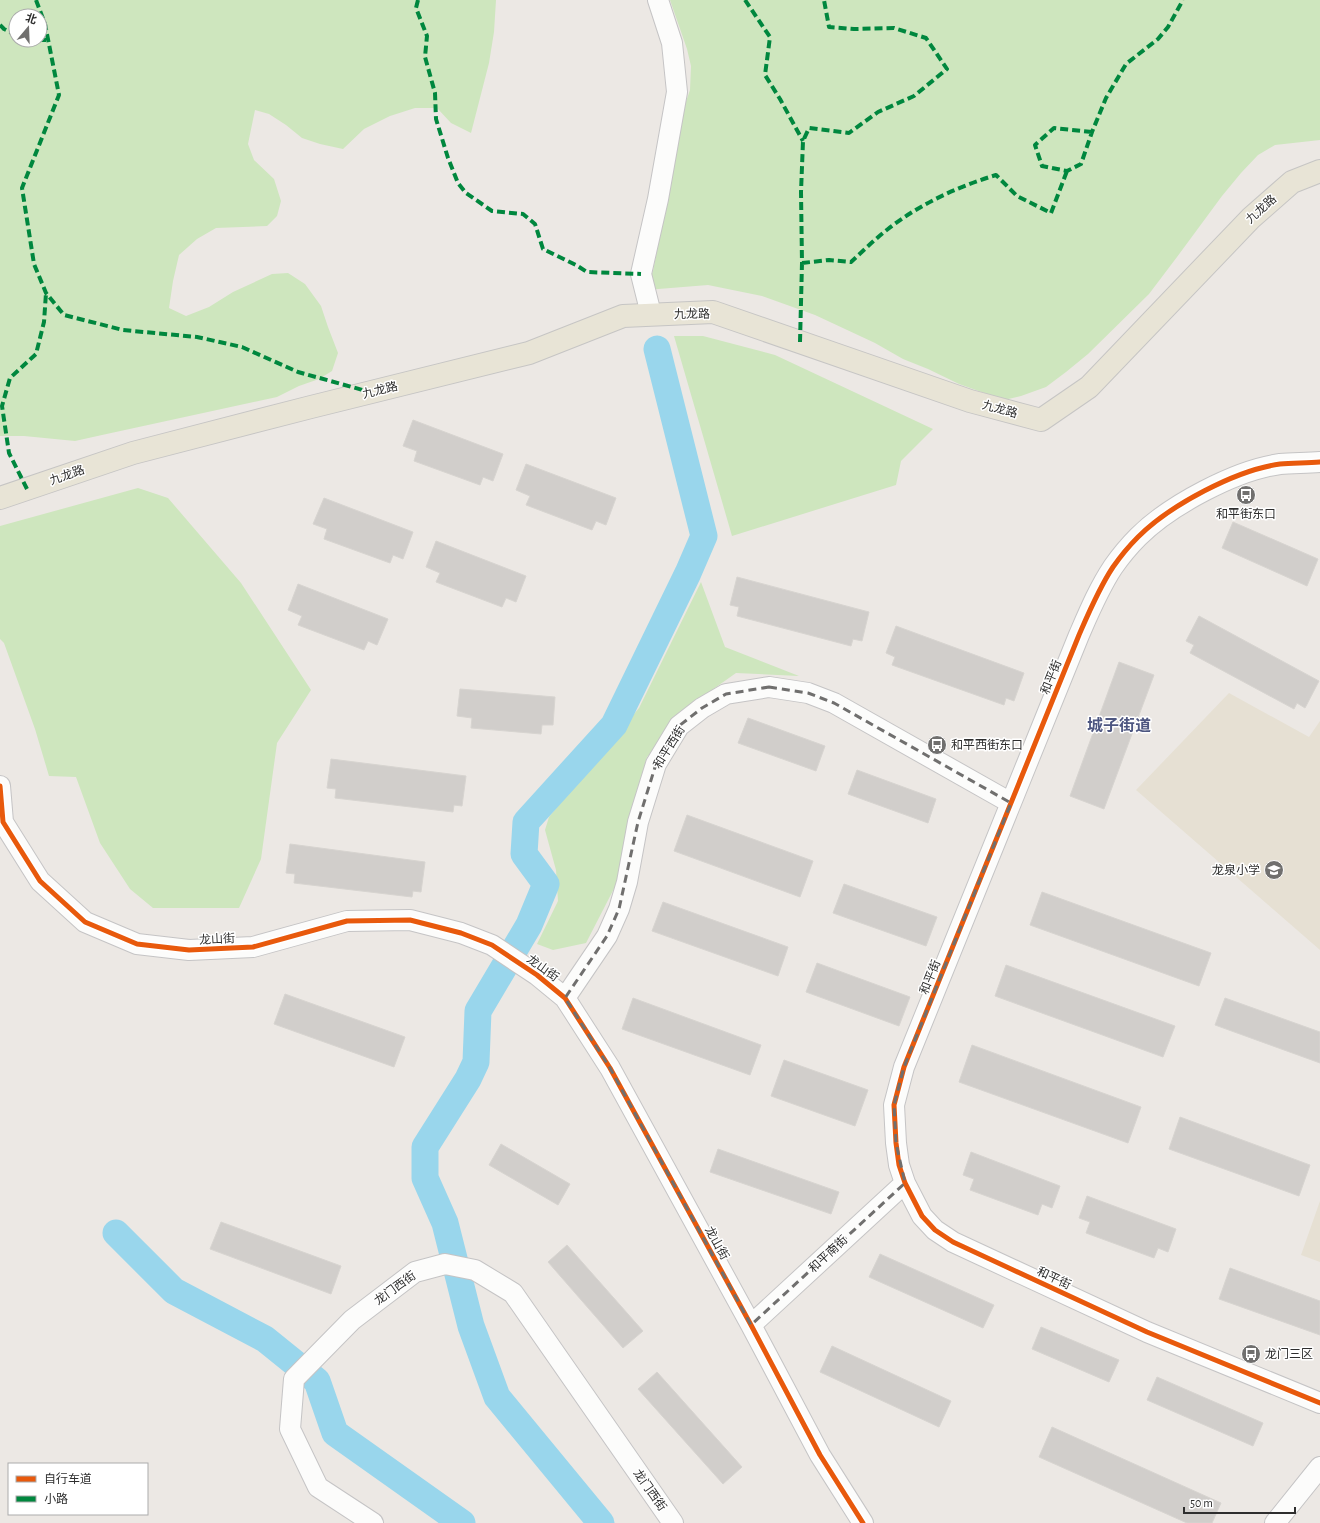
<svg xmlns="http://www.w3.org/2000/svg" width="1320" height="1523" font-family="'Alegreya Sans','Noto Sans SC',sans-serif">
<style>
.education{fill:#e6e0d3}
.green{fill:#cee6be;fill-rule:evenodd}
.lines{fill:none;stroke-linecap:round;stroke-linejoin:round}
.river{stroke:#99d6ec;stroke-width:27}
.building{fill:#d1cecb;stroke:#d7d4d0}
.minor-casing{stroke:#c5c4c5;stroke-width:22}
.major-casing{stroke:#c6c5c4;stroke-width:24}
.minor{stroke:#fcfcfb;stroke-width:20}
.major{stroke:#e8e4d6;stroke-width:22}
.quiet{stroke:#00873e;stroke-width:4;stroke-dasharray:8 4;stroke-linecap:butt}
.cycleway-casing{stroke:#fff;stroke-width:8}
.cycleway{stroke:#e8590c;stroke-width:5}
.marked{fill:none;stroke:#706f6e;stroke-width:3;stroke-dasharray:8 5;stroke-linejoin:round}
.labels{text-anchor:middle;stroke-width:3;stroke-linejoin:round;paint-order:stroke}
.street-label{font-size:12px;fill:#2e2e2e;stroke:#fff}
.poi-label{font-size:12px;fill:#2e2e2e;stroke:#fff;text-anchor:start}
.district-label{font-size:16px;font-weight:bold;fill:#4d5680;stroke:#fff}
</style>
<rect width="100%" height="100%" fill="#ece8e4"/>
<!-- education -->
<path class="education" d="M1229 693 1309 737 1320 721V950L1136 790Z
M1320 1201V1262L1301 1255Z"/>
<!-- green -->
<path class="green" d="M0 0H496L494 32 489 63 471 133 451 123 437 108H415L390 116 364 129 343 149 320 144 302 138 286 125 269 114 255 110 248 144 254 160 274 179 281 201 277 216 267 226 216 228 197 239 179 255 173 281 169 308 186 316 209 307 233 292 272 274 288 273 305 284 321 306 328 327 338 353 332 371 319 379 299 386 277 397 102 435 75 441 24 436H0ZM16 16H40V40H16Z
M670 0H1320V140L1275 145 1258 155 1241 173 1222 196 1177 257 1149 294 1088 354 1066 372 1046 387 1021 396 1004 400 959 384 928 369 903 359 875 343 815 315 762 296 708 285 646 290 653 271 675 160 681 116 690 90 691 66 687 49Z
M674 336H703L775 355 933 429 901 461 896 485 732 536Z
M138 488 168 498 241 583 311 690 277 743 261 859 239 908H153L130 889 100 843 76 777 49 776 35 729 4 643 0 639V526Z
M701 582 725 647 799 676 736 673 695 702 647 757 633 807 621 875 586 943 553 950 537 944 558 901 556 870 545 830 549 817 639 708Z"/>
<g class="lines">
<!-- river -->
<path class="river" d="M116 1233 174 1291 265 1339 317 1381 335 1433 462 1523
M601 1523 497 1397 471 1326 445 1223 425 1178V1147L468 1079 476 1062 478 1011 529 925 546 884 524 854 526 822 614 725 688 573 704 536 657 349"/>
</g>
<!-- building -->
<path class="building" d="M413 420 503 454 493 481 483 477 480 485 414 461 417 451 403 446Z
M526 464 616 498 606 525 596 521 592 530 526 505 530 496 516 490Z
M324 498 413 532 403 559 393 555 390 563 324 539 327 529 313 524Z
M1233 522 1318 559 1307 586 1222 548Z
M436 541 526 576 516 602 506 598 502 607 436 582 440 573 426 567Z
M737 577 869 612 862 641 853 639 851 646 737 616 739 607 730 605Z
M298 584 388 619 377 645 368 641 364 650 298 625 302 616 288 610Z
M1199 616 1319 681 1305 708 1297 703 1294 709 1190 653 1194 645 1186 641Z
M896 626 1024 673 1014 701 1006 698 1004 705 892 665 895 657 886 653Z
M1119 662 1154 675 1104 809 1070 796Z
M460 689 555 697 553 725H542L541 734 471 728 472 718 457 716Z
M748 718 825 746 816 771 738 743Z
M331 759 466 776 462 806 454 805 453 812 335 798 336 789 327 788Z
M857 770 936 799 928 823 848 794Z
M687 815 813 861 800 897 674 851Z
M290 844 425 862 421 892 413 891 412 897 294 883 295 874 286 873Z
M844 884 937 917 926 946 833 913Z
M1042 892 1211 953 1199 986 1030 925Z
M663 902 788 947 778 976 652 931Z
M817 963 910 997 899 1026 806 992Z
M1006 965 1175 1026 1163 1057 995 996Z
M285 994 405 1037 394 1067 274 1024Z
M633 998 761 1045 750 1075 622 1029Z
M1225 998 1320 1032V1063L1215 1025Z
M972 1045 1141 1107 1128 1143 959 1082Z
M784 1060 868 1090 855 1126 771 1096Z
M1180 1117 1310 1165 1299 1196 1169 1149Z
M501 1144 570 1184 558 1205 489 1165Z
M718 1149 839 1192 831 1214 710 1172Z
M971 1152 1060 1186 1052 1208 1042 1204 1038 1215 970 1190 974 1179 963 1175Z
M1087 1196 1176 1229 1168 1252 1158 1248 1154 1258 1086 1233 1090 1222 1079 1218Z
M221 1222 341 1266 331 1294 210 1249Z
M567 1245 643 1331 623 1348 548 1262Z
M880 1254 994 1305 983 1328 869 1277Z
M1230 1268 1320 1301V1335L1219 1299Z
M1041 1327 1119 1360 1109 1382 1032 1349Z
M832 1346 951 1401 939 1427 820 1372Z
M657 1372 742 1467 723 1484 638 1389Z
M1157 1377 1263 1423 1253 1446 1147 1400Z
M1052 1427 1221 1503 1212 1523H1187L1039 1457Z"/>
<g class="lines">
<defs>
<path id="minor" d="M651 314 641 274 658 199 677 92 672 43 658 0
M1320 462C1307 463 1293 463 1280 464 1236 470 1170 505 1138 537 1129 546 1120 557 1113 567 1099 588 1089 612 1079 635L904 1067 894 1105 896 1143 899 1165 905 1183 922 1216 935 1230 953 1242 1147 1332 1320 1403
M0 786 3 822 40 881 85 922 137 944 189 950 253 947 347 921 410 920 461 933 492 945 537 975 565 998 610 1068 751 1325 820 1455 863 1523
M565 998 607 936 619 909 627 882 638 822 656 764 679 726 702 708 726 694 769 687 808 693 834 703 1011 803
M751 1325 905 1183
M373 1523 318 1487 290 1429 294 1379 352 1320 415 1272 445 1264 475 1270 513 1293 673 1523
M1275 1523 1320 1467"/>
<path id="major" d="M0 498 133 453 311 407 529 353 623 316 713 312 970 401 1041 420 1089 387 1251 218 1292 182 1320 171"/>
</defs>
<!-- minor casing -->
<use href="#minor" class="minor-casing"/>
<!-- major casing -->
<use href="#major" class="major-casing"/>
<!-- minor -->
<use href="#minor" class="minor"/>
<!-- major -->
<use href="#major" class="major"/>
<!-- quiet -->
<path class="quiet" d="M36 0 45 24 59 95 22 188 34 264 46 293 64 315 123 330 197 337 242 347 298 372 370 392
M418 0 416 8 427 36 425 57 435 93 436 119 448 158 458 183 466 193 492 211 523 214 535 224 543 249 576 265 587 272 641 274
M745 0 770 37 765 75 780 99 803 141
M0 25 4 29 16 35
M26 40H48
M1092 132 1054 128 1035 145 1042 166 1067 171 1081 164 1092 132 1106 98 1126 64 1158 39 1168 27 1183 0
M802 263 829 260 851 262C863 251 875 239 888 229 920 204 957 187 996 175L1017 196 1051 213 1067 171
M800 342 802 263 801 192 803 141 809 128 849 133 878 112 914 96 947 69 926 38 894 28 854 29 829 27 824 0
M27 489 9 453 2 406 10 378 36 354 44 322 46 293"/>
<defs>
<path id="cycleway" d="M1320 462C1307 463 1293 463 1280 464 1236 470 1170 505 1138 537 1129 546 1120 557 1113 567 1099 588 1089 612 1079 635L904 1067 894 1105 896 1143 899 1165 905 1183 922 1216 935 1230 953 1242 1147 1332 1320 1403
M0 786 3 822 40 881 85 922 137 944 189 950 253 947 347 921 410 920 461 933 492 945 537 975 565 998 610 1068 751 1325 820 1455 863 1523"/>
</defs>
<!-- cycleway casing -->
<use href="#cycleway" class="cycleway-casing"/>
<!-- cycleway -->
<use href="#cycleway" class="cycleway"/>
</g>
<!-- marked area -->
<path class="marked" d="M769 687 808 693 834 703 1011 803 904 1067 894 1105 896 1143 905 1183 751 1325 610 1068 565 998 607 936 619 909 638 822 656 764 679 726 702 708 726 694Z"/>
<!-- icons -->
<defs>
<symbol id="bus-disc" viewBox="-11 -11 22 22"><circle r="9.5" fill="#706f6e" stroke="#fff"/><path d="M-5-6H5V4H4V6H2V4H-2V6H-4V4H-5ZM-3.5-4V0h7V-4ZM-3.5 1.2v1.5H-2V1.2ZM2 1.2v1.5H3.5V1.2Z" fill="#fff"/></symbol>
<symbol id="school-disc" viewBox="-11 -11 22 22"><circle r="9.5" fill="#706f6e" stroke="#fff"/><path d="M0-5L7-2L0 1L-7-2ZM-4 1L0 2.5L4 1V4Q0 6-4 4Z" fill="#fff"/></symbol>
</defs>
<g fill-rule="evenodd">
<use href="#bus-disc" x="1235" y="484" width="22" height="22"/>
<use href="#bus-disc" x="926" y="734" width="22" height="22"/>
<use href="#school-disc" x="1263" y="859" width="22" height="22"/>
<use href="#bus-disc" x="1240" y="1343" width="22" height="22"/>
</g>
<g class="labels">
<!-- street labels -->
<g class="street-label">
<text transform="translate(1261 209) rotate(-42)" y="4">九龙路</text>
<text transform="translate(692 314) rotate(-1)" y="4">九龙路</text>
<text transform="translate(380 390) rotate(-14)" y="4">九龙路</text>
<text transform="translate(1000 409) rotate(15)" y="4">九龙路</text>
<text transform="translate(67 475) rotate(-19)" y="4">九龙路</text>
<text transform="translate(1051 677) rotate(-68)" y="4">和平街</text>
<text transform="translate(669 747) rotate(-58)" y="4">和平西街</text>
<text transform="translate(217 939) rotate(-3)" y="4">龙山街</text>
<text transform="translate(543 968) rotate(36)" y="4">龙山街</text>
<text transform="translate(930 977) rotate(-68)" y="4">和平街</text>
<text transform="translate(717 1243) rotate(61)" y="4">龙山街</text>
<text transform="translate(828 1254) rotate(-43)" y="4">和平南街</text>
<text transform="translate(1054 1278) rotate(25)" y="4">和平街</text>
<text transform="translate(395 1288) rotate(-36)" y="4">龙门西街</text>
<text transform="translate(650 1490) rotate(55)" y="4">龙门西街</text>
</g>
<!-- poi labels -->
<g class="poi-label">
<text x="1246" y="518" text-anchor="middle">和平街东口</text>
<text x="951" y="749">和平西街东口</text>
<text x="1260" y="874" text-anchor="end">龙泉小学</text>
<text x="1265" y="1358">龙门三区</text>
</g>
<!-- district labels -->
<g class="district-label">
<text x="1119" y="731">城子街道</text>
</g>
</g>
<!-- legend -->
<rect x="8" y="1463" width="140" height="52" fill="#ffffff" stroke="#ababab"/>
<rect x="16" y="1476" width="20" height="6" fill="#e8590c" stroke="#ababab"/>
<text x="44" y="1483" font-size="12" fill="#2e2e2e">自行车道</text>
<rect x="16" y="1496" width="20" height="6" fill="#00873e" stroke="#ababab"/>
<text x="44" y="1503" font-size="12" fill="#2e2e2e">小路</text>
<!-- north arrow -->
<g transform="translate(28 28) rotate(19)"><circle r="19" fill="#ffffff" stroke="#ababab"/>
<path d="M0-3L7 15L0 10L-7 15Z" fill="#706f6e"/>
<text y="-6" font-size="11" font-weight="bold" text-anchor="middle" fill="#2e2e2e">北</text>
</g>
<!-- scale -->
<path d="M1184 1507v6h111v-6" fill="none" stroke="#2e2e2e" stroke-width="2"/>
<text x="1190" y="1507" font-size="12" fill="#2e2e2e" stroke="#ffffff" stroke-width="3" paint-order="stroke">50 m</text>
</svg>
